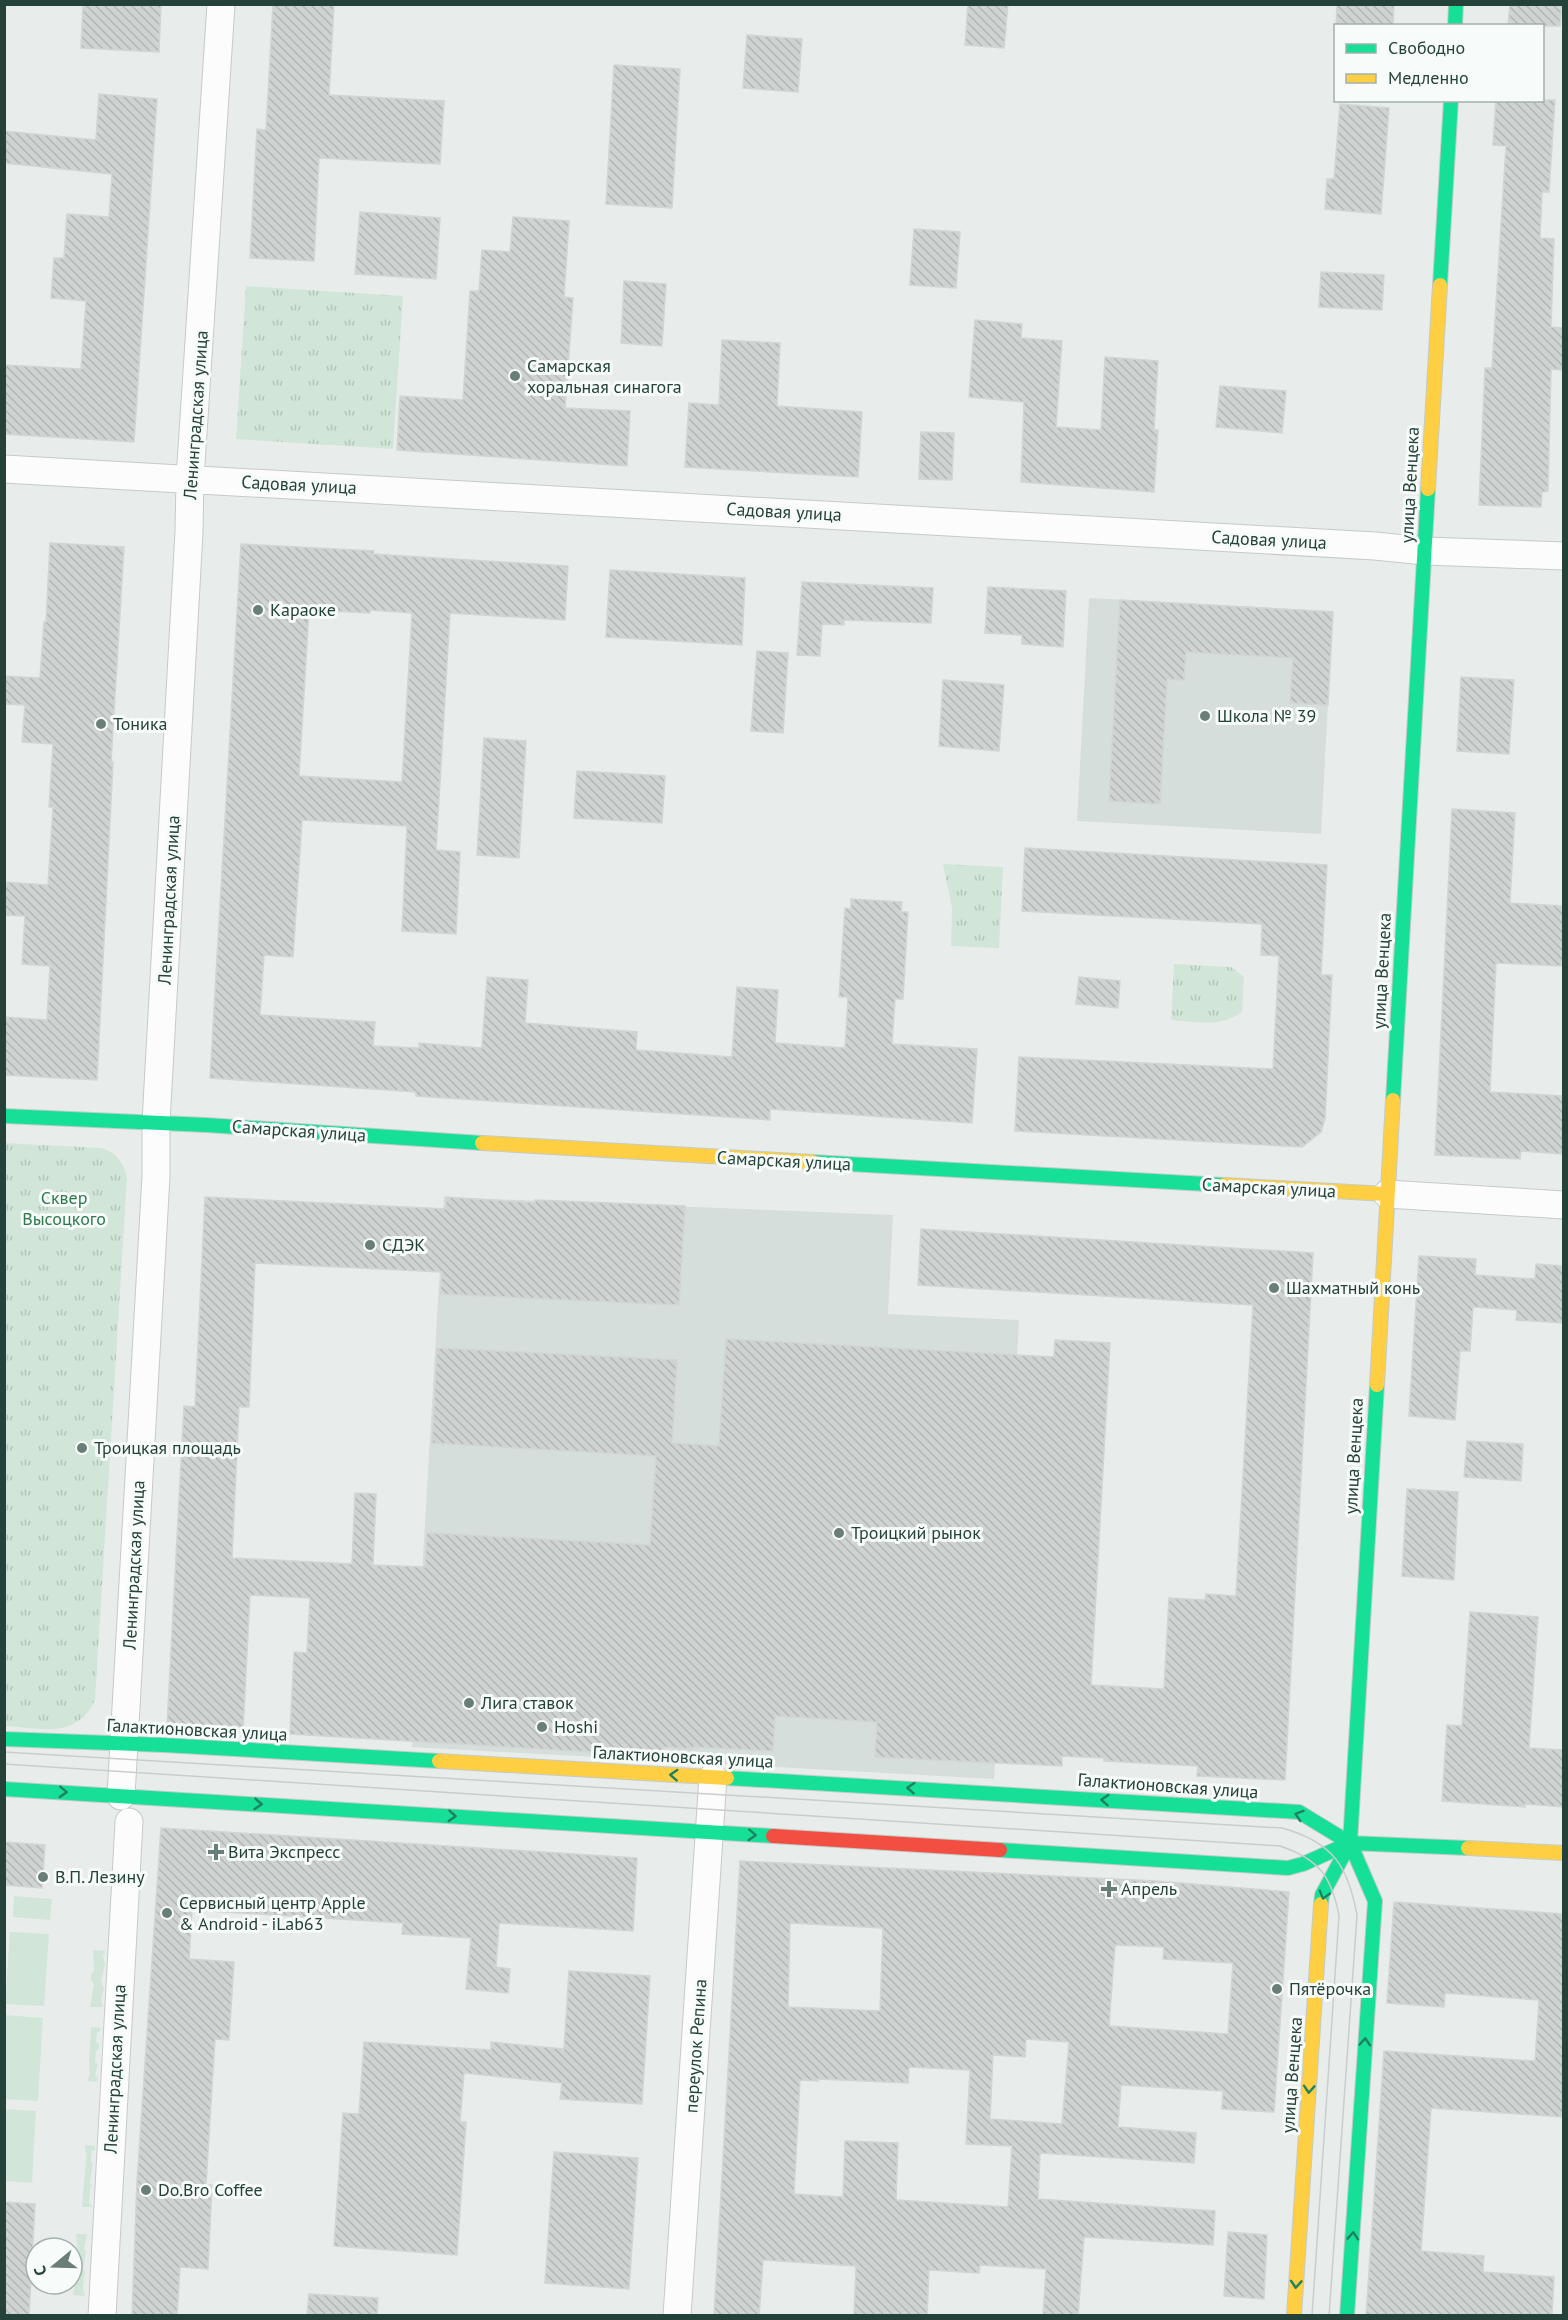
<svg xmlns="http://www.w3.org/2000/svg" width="1568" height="2320" font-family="'PT Sans',sans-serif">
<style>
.built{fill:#d6dedb}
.grass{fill:#d1e6d8}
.park{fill:url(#park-tufts)}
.building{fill:url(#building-back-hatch);stroke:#d1d6d4;stroke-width:1.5;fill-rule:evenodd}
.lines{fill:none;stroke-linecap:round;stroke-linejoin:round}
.street-casing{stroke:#c5cac8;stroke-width:29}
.fast-casing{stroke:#c3cbc8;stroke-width:16}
.slow-casing{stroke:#c3cbc8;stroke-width:16}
.jam-casing{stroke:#c3cbc8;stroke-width:16}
.street{stroke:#fcfcfc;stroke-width:27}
.fast{stroke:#16e098;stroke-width:14}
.slow{stroke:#ffcf43;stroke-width:14}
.jam{stroke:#f24e42;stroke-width:14}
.tram{stroke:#c9cdcc;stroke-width:1.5}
.oneway{stroke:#1e8160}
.poi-dot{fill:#697e78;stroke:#f7fbf9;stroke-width:2}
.labels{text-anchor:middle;stroke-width:6;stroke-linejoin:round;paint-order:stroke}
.poi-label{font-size:18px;fill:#24423a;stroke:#f7fbf9;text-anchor:start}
.street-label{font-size:18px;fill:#24423a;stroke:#f7fbf9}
.park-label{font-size:18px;fill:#2d7a4b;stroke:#f7fbf9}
</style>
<defs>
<pattern id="park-tufts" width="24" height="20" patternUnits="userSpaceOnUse" patternTransform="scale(1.5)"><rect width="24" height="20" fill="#d1e6d8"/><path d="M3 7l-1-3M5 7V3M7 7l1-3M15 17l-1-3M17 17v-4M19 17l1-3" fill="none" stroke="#b3c6ba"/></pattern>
<pattern id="building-back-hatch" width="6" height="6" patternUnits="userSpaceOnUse" patternTransform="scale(1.5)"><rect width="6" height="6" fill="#cfd4d2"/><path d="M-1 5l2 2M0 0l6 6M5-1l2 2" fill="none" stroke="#b2b7b5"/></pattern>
</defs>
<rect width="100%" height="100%" fill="#e8edeb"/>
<!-- built -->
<path class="built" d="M1089 598 1333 611 1321 834 1077 821Z
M444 1197 893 1215 888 1314 1019 1320 994 1779 412 1747Z"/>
<!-- grass -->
<path class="grass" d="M14 1896 52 1899 50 1920 13 1917Z
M10 1932 49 1934 44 2006 5 2004Z
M93 1950 106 1951 103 1955 105 1965 101 1981 104 1989 101 1999 103 2007H90L94 1984 91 1980V1974L94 1971Z
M5 2015 43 2018 38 2101 5 2099Z
M91 2027 101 2028 100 2031 97 2033 96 2042 99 2044V2049L96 2051 95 2062 98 2064 95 2076 98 2077 97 2082 87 2081 90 2074 89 2061Z
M4 2109 36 2111 32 2183 5 2181Z
M85 2145 95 2146V2150L92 2151 91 2162 93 2163 90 2182 92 2187 90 2189 89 2202 92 2207H82C83 2191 85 2175 86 2160 87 2154 85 2151 85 2145Z
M76 2234H87L84 2249 86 2251 83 2269 85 2271 83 2288 85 2296 73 2295 77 2271 75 2268V2257L78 2254Z"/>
<!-- park -->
<path class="park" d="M246 286 403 296 393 449 236 439Z
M943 864 1003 867 999 948 951 946 952 908Z
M1174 964 1231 967 1244 977 1242 1012C1220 1028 1197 1022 1171 1020Z
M4 1143 102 1148C117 1154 123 1161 127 1177L95 1700C76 1740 42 1728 5 1726Z"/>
<!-- building -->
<path class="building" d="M83 4H161L159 52 81 48Z
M273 4H334L329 95 444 101 440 164 319 158 314 261 250 258 257 129 266 130Z
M968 4H1008L1004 48 965 45Z
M1337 4H1394L1393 26H1336Z
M1510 4H1562L1560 26H1508Z
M747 35 802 39 798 92 743 88Z
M614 65 680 69 672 208 606 204Z
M99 94 157 99 134 442 4 434V365L81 369 86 301 51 298 54 258H64L67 214 109 217 112 174 4 163V131L96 140Z
M1496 100H1555L1549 192H1542L1540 238 1554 239 1551 327 1563 328V370L1551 369 1548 491 1542 492 1541 507 1479 505 1485 368H1492L1506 146 1493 145Z
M1340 104 1389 108 1381 214 1325 209 1327 179H1334Z
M360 212 440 218 436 279 355 274Z
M513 217 569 221 564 297 573 298 565 408 630 411 627 466 397 450 400 396 463 400 470 291H479L482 250 510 252Z
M914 229 960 232 956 288 910 285Z
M1321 272 1384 275 1382 310 1319 307Z
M624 281 666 284 662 346 621 343Z
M975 320 1022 324 1021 338 1062 341 1056 427 1101 430 1105 357 1158 361 1154 430H1158L1154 492 1021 482 1024 402 969 397Z
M722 340 780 343 777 406 862 412 858 477 685 467 689 403 719 405Z
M1220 386 1286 391 1282 433 1216 427Z
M921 432 954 433 952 480 919 479Z
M50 543 124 547 111 762H113L97 1080 4 1075V1017L47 1020 50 966 22 964 25 916 4 915V882L48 885 53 807H49L53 744 22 742 25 705 4 704V676L40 678 44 622H46Z
M241 544 374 551 373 554 568 566 565 620 450 613 436 850 460 852 456 934 402 931 407 826 302 820 293 957 264 955 260 1015 375 1022 373 1046 419 1048V1043L482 1048 487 977 528 980 525 1023 637 1032 636 1050 732 1057 737 987 778 990 775 1043 845 1048 848 997H839L845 908 851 909V899L902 902 901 912H908L903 999H895L892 1044 977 1049 972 1123 770 1109V1120L416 1096V1092L210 1078ZM309 610 370 613V610L412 613 402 782 299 776Z
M610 570 745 578 742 645 606 637Z
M802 582 933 588 931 623 844 620V625L822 624 820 656 797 655Z
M988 587 1066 591 1063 647 1022 644V635L985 633Z
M1120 600 1333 612 1328 705 1290 703 1293 658 1186 652 1184 680 1167 679 1160 804 1109 801Z
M757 651 788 653 783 733 751 731Z
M1461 677 1514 680 1509 754 1457 751Z
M943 680 1004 685 999 751 939 746Z
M484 738 526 741 519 858 477 855Z
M577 771 665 776 662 823 574 818Z
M1452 809 1515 813 1510 903 1563 906V966L1496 963 1490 1092 1563 1096V1154L1521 1151 1520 1159 1435 1155Z
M1025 848 1327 865 1321 975H1332L1325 1119 1321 1132 1302 1147 1015 1131 1019 1057 1273 1069 1279 956 1261 955 1262 924 1022 911Z
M1079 977 1120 981 1118 1008 1076 1004Z
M205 1197 446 1209V1197L535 1203V1200L685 1206 679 1305 440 1294 442 1272 255 1263 249 1407H239L232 1558 352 1564 355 1493 376 1494 373 1565 425 1567 427 1533 650 1545 656 1456 432 1443 437 1348 677 1360 672 1443 719 1446 726 1339 1054 1357 1055 1340 1110 1343 1091 1685 1164 1689 1169 1598 1205 1600 1206 1594 1236 1596 1253 1305 918 1285 921 1229 1313 1253 1285 1780 1197 1776 1198 1766 1104 1761V1758L1062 1756V1766L875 1757 877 1722 775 1716 773 1751 692 1747V1749L663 1747 662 1756 290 1734 294 1652 307 1653 310 1598 250 1595 243 1731 167 1726 184 1406 195 1407Z
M1419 1256 1476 1259 1475 1275 1535 1279 1536 1264 1563 1266V1323L1516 1320 1517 1310 1473 1307 1470 1351H1460L1455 1420 1409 1416Z
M1467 1441 1523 1444 1521 1481 1464 1477Z
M1407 1489 1458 1492 1454 1580 1402 1576Z
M1470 1612 1538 1617 1529 1748 1563 1750V1807L1525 1804V1807L1442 1801 1447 1725 1462 1726Z
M161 1828 637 1858 633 1931 499 1923 496 1967 510 1969 508 1993 466 1989 471 1938 402 1934 403 1923 192 1910 189 1959 234 1962 229 2040 215 2039 206 2185H212L208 2269 180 2267 177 2316H132L137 2181Z
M4 1842 45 1845 42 1888 4 1885Z
M740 1861 1156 1881 1289 1892 1274 2112 1222 2109 1223 2091 1121 2085 1118 2127 1196 2133 1194 2163 1040 2153 1038 2199 1215 2211 1213 2245 1084 2237 1078 2316H1043L1046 2269 980 2265 979 2273 929 2270 927 2316H854L856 2266 763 2260 759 2316H714ZM790 1923 883 1928 880 2011 788 2007ZM1115 1945 1164 1947 1163 1959 1233 1963 1228 2034 1109 2026ZM1026 2039 1069 2042 1062 2124 990 2119 993 2055 1025 2057ZM909 2067 970 2070 966 2144 1012 2146 1008 2207 896 2200 898 2143 845 2141 843 2197 794 2194 800 2080 818 2081V2079L908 2083Z
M1394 1902 1563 1914V2117L1431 2108 1421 2251 1484 2256 1483 2272 1554 2277 1552 2316H1366L1384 2051 1535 2061 1539 2000 1445 1993 1444 2007 1387 2003Z
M569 1971 650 1976 642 2104 560 2099 562 2083 464 2073 460 2122H466L457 2255 334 2246 343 2113 359 2114 364 2042 491 2050V2042L564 2049Z
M554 2152 638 2158 629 2289 545 2283Z
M4 2202 35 2204 29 2316H4Z
M1228 2232 1267 2235 1264 2299 1224 2296Z
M309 2294 378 2298 377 2316H307Z"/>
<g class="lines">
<defs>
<path id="street" d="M4 469 1375 546 1425 551 1564 556
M1387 1194 1564 1205
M121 1796 156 1176V1122L189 532 190 479 221 4
M102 2316 129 1822
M677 2316 713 1777"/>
<path id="fast" d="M1455 26 1456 4
M1440 285 1451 100
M1393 1100 1428 489
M4 1116 206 1125 482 1143
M813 1162 1224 1185
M4 1739 164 1745 439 1761
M727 1778 1299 1812 1350 1843
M4 1789 773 1836
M1000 1850 1288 1868 1303 1864 1350 1843 1468 1848
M1321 1904 1322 1895 1350 1843 1377 1385
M1347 2316 1375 1901 1350 1843"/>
<path id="slow" d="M1428 489 1440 285
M482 1143 813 1162
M1224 1185 1387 1194
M1377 1385 1393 1100
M439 1761 727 1778
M1468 1848 1564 1853
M1294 2316 1321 1904"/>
<path id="jam" d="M773 1836 1000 1850"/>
</defs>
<!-- street casing -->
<use href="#street" class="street-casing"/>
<!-- fast casing -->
<use href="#fast" class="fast-casing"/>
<!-- slow casing -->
<use href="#slow" class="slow-casing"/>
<!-- jam casing -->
<use href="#jam" class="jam-casing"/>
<!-- street -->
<use href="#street" class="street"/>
<!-- fast -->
<use href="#fast" class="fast"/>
<!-- slow -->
<use href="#slow" class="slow"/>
<!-- jam -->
<use href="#jam" class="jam"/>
<!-- tram -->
<path class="tram" d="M4 1752 1282 1828C1333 1842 1348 1866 1357 1915L1329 2316
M4 1764 1280 1846C1319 1859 1332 1877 1339 1916L1312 2316"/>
</g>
<!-- one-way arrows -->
<defs><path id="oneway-chevron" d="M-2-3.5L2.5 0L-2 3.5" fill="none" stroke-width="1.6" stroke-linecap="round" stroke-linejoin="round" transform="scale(1.5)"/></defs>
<g class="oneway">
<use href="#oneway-chevron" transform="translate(674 1775) rotate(-177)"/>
<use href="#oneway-chevron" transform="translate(911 1788) rotate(-176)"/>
<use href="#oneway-chevron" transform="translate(63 1792) rotate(3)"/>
<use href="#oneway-chevron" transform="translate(1105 1800) rotate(-176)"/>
<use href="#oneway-chevron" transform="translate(258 1804) rotate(4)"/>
<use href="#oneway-chevron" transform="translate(1299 1815) rotate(-162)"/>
<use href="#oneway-chevron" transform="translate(452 1816) rotate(4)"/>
<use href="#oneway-chevron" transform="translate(752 1835) rotate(3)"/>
<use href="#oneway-chevron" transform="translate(1324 1895) rotate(106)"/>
<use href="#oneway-chevron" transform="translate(1365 2042) rotate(-86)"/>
<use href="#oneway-chevron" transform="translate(1309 2089) rotate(94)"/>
<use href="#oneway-chevron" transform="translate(1353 2236) rotate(-86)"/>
<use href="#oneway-chevron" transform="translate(1296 2284) rotate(94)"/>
</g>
<!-- markers -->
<g class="poi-dot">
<circle cx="515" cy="376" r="6"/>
<circle cx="258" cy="610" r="6"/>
<circle cx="1205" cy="716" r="6"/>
<circle cx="101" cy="724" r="6"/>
<circle cx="370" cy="1245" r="6"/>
<circle cx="1274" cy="1288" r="6"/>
<circle cx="82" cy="1448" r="6"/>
<circle cx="839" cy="1533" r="6"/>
<circle cx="469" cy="1703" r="6"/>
<circle cx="542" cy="1727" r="6"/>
<path d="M213 1843h6v6h6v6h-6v6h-6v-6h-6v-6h6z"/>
<circle cx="43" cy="1877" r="6"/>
<path d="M1106 1880h6v6h6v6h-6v6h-6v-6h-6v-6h6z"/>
<circle cx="167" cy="1913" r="6"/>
<circle cx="1277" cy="1989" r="6"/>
<circle cx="146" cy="2190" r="6"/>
</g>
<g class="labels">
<!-- poi labels -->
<g class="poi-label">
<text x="527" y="372">Самарская<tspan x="527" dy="21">хоральная синагога</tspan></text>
<text x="270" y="616">Караоке</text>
<text x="1217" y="722">Школа № 39</text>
<text x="113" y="730">Тоника</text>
<text x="382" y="1251">СДЭК</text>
<text x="1286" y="1294">Шахматный конь</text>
<text x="94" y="1454">Троицкая площадь</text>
<text x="851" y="1539">Троицкий рынок</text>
<text x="481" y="1709">Лига ставок</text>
<text x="554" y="1733">Hoshi</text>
<text x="228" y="1858">Вита Экспресс</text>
<text x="55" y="1883">В.П. Лезину</text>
<text x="1121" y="1895">Апрель</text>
<text x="179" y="1909">Сервисный центр Apple<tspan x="179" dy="21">&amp; Android - iLab63</tspan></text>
<text x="1289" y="1995">Пятёрочка</text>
<text x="158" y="2196">Do.Bro Coffee</text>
</g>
<!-- street labels -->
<g class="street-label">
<text transform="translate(196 415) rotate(-86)" y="6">Ленинградская улица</text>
<text transform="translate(299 485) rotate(3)" y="6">Садовая улица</text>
<text transform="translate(1410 485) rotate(-87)" y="6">улица Венцека</text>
<text transform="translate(784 512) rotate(3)" y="6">Садовая улица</text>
<text transform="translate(1269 540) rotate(3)" y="6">Садовая улица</text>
<text transform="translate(169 900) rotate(-87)" y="6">Ленинградская улица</text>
<text transform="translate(1382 971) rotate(-87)" y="6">улица Венцека</text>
<text transform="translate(299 1131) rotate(4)" y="6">Самарская улица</text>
<text transform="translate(784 1161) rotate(3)" y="6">Самарская улица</text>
<text transform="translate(1269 1188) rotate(3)" y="6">Самарская улица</text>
<text transform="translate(1354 1456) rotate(-87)" y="6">улица Венцека</text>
<text transform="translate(134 1565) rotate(-87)" y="6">Ленинградская улица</text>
<text transform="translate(197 1730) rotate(3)" y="6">Галактионовская улица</text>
<text transform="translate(683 1757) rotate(3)" y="6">Галактионовская улица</text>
<text transform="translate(1168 1786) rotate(4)" y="6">Галактионовская улица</text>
<text transform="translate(696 2046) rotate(-86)" y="6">переулок Репина</text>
<text transform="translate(115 2069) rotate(-87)" y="6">Ленинградская улица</text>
<text transform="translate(1292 2075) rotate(-86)" y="6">улица Венцека</text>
</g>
<!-- park labels -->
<g class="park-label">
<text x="64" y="1204">Сквер<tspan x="64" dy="21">Высоцкого</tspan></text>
</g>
</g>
<!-- border -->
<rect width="1568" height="2320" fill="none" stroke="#24423a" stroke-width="12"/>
<!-- legend -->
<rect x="1334" y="24" width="210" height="78" fill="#f7fbf9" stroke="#a3b1ad" stroke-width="1.5"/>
<rect x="1346" y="44" width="30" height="9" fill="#16e098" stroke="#a3b1ad" stroke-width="1.5"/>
<text x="1388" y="54" font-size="18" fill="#24423a">Свободно</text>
<rect x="1346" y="74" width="30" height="9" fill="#ffcf43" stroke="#a3b1ad" stroke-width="1.5"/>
<text x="1388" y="84" font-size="18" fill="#24423a">Медленно</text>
<!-- north arrow -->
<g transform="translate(54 2266) rotate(251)"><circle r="28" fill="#f7fbf9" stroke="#a3b1ad" stroke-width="1.5"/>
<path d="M0-4.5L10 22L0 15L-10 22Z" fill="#697e78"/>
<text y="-9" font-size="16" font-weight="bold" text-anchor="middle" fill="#24423a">С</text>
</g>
</svg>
